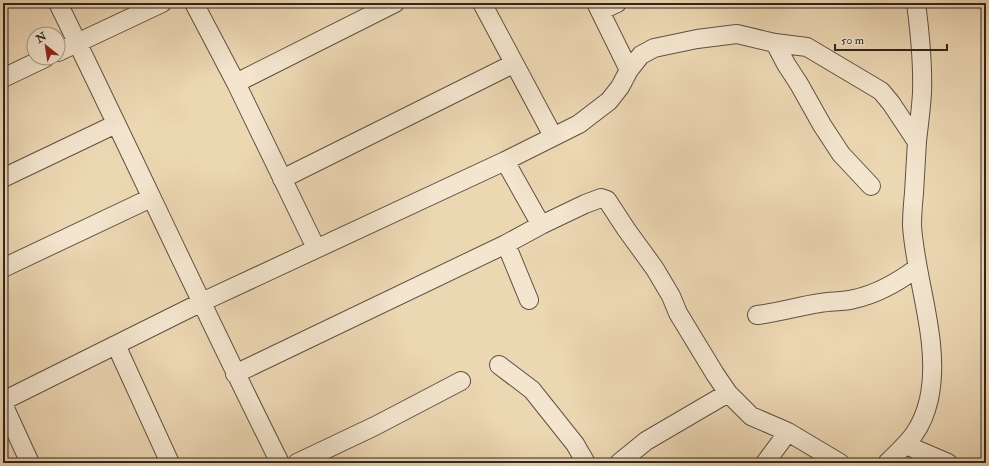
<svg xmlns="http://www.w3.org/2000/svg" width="989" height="466" font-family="'IM FELL Double Pica',serif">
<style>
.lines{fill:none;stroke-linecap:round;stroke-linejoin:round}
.minor-casing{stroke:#5f5142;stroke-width:20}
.minor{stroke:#f3e5ce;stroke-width:18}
</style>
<rect width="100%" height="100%" fill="#ecd7b3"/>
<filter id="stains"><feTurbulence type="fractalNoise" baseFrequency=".005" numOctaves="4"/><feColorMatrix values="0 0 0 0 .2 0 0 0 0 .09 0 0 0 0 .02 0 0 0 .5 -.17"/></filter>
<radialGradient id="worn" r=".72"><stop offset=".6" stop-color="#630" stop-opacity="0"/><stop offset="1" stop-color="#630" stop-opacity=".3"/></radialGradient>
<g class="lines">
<defs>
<path id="minor" d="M58 3C133 156 204 311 280 463
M194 3 236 83 316 248
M482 3 553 136
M596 3 629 70
M600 11 617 3
M775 43 786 64 799 84 822 125 841 154 871 186
M58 52 162 3
M3 78 45 58
M236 83 395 3
M3 178 116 124
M282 179 513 64
M541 225 585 204 601 198 607 200 626 229 655 269 671 296 678 313 715 374 728 393 751 416 788 432 840 463
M506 244 529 300
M3 268 151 198
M757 315C778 313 799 306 820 303 831 301 843 302 854 299 878 294 898 282 917 268
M116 345 170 463
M499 365 532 390 575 444 586 463
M235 374 506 244 541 225 505 161
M3 401 202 302 505 161 579 124 609 101 620 87 629 70 641 55 654 48 697 39 737 34 775 43 807 47 881 91 891 103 917 142
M3 404 30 463
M906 445 948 463
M297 463 375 426 461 381
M619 463 646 441 728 393
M765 463 788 432
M887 463C909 442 922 430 929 399 941 343 916 283 912 226 912 215 913 203 914 193 915 175 916 158 917 141 919 125 921 109 922 93 923 63 920 33 916 3"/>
</defs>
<!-- minor casing -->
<use href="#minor" class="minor-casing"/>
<!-- minor -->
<use href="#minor" class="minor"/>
</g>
<!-- margin -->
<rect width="989" height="466" fill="none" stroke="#ecd7b3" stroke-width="16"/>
<rect x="4" y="4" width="981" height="458" fill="none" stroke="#30241d" stroke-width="2"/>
<rect x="8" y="8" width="973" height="450" fill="none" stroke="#30241d"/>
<!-- north arrow -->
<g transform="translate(46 46) rotate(330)"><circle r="19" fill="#f3e5ce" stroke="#a59887"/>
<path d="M0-3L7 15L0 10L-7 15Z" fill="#8f2418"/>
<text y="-6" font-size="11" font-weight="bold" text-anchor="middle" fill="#30241d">N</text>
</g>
<!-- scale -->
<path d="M835 44v6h112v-6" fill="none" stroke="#30241d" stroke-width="2"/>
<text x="841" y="44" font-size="12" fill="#30241d" stroke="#f3e5ce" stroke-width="3" paint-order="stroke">50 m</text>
<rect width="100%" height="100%" filter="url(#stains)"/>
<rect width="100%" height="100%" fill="url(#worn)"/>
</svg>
